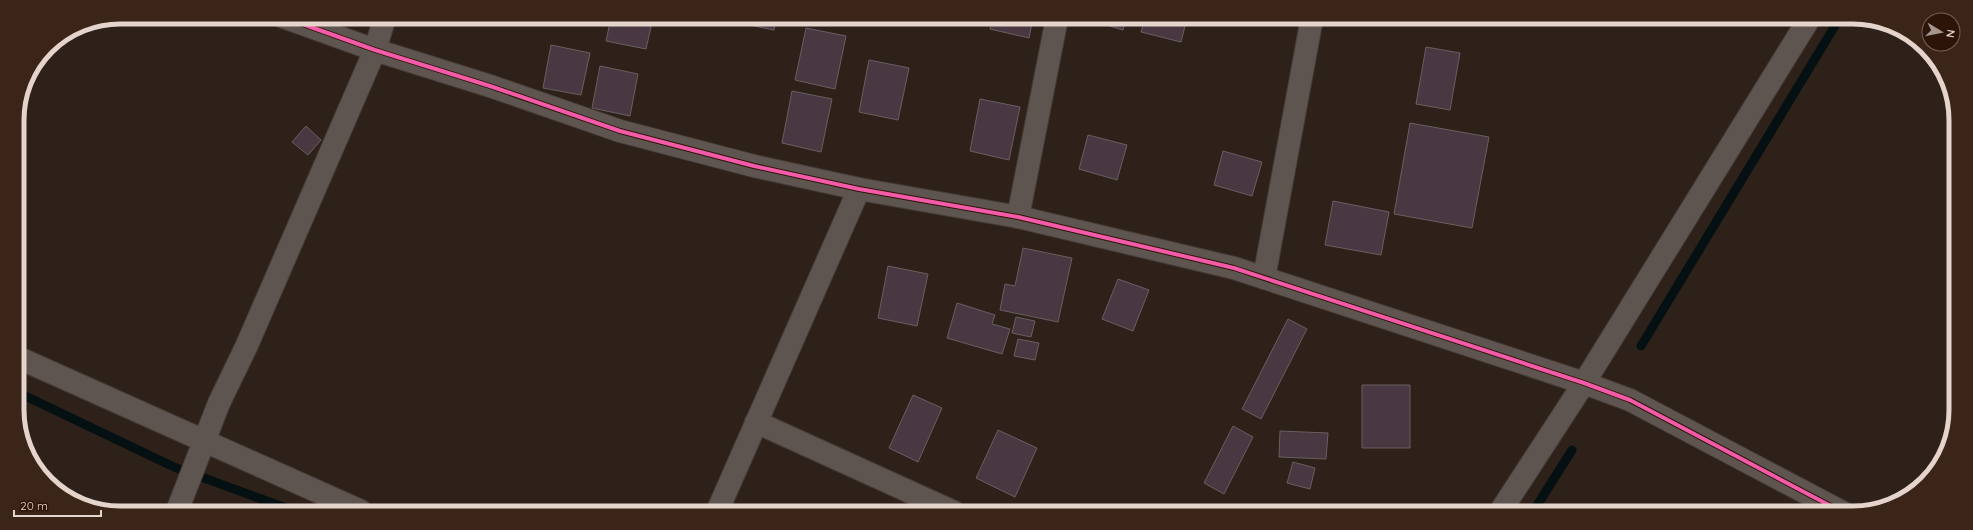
<svg xmlns="http://www.w3.org/2000/svg" width="1973" height="530" font-family="Quicksand,sans-serif">
<style>
.lines{fill:none;stroke-linecap:round;stroke-linejoin:round}
.stream{stroke:#041011;stroke-width:9}
.building{fill:#493841;stroke:#695f60}
.minor-casing{stroke:#463b36;stroke-width:24}
.tertiary-casing{stroke:#463b36;stroke-width:24}
.minor{stroke:#5f5550;stroke-width:22}
.tertiary{stroke:#5f5550;stroke-width:22}
.cycleway-casing{stroke:#2c1508;stroke-width:6}
.cycleway{stroke:#f35aa7;stroke-width:4}
.rim{fill:none;stroke:#e4d4cc;stroke-width:5}
</style>
<rect width="100%" height="100%" fill="#2e211a"/>
<g class="lines">
<!-- stream -->
<path class="stream" d="M1641 346 1839 19
M19 393 174 467 294 511
M1533 512 1572 450"/>
</g>
<!-- building -->
<path class="building" d="M611 18H653L646 49 606 41Z
M735 18H776L774 30 734 22Z
M992 18H1033L1029 38 990 29Z
M1084 18H1126L1123 30Z
M1145 18H1187L1181 42 1141 32Z
M806 28 846 36 835 89 795 80Z
M551 45 590 53 581 95 543 88Z
M1426 47 1460 53 1450 110 1416 104Z
M869 60 909 68 898 120 859 112Z
M600 66 638 74 630 116 592 108Z
M792 91 832 99 821 152 782 143Z
M980 99 1020 107 1009 160 970 151Z
M1410 123 1489 137 1472 228 1394 214Z
M306 126 321 140 308 155 292 142Z
M1088 135 1127 145 1117 180 1079 169Z
M1223 151 1262 162 1252 196 1214 185Z
M1333 201 1389 212 1381 255 1325 245Z
M1023 248 1072 258 1058 322 1000 310 1005 284 1015 286Z
M888 266 928 274 917 326 878 318Z
M1118 279 1149 290 1133 331 1102 319Z
M957 303 995 315 992 324 1010 329 1002 354 947 338Z
M1016 317 1035 321 1031 337 1012 333Z
M1288 319 1307 329 1261 419 1242 409Z
M1018 339 1039 343 1035 360 1014 356Z
M1362 385H1410V448H1362Z
M913 395 942 408 918 462 889 448Z
M1233 426 1253 437 1224 494 1204 483Z
M998 430 1037 448 1015 497 976 478Z
M1280 431 1328 433 1326 459 1279 457Z
M1293 462 1315 468 1310 489 1287 483Z"/>
<g class="lines">
<defs>
<path id="minor" d="M1018 217 1057 18
M1264 278 1312 18
M19 358 361 511
M756 422 954 512
M177 511 219 403 247 345 375 50 385 17
M717 512 859 189"/>
<path id="tertiary" d="M283 17 375 50 490 86 620 131 754 166 859 189 1018 217 1234 268 1584 383 1630 400 1844 513
M1500 512 1584 383 1809 19"/>
</defs>
<!-- minor casing -->
<use href="#minor" class="minor-casing"/>
<!-- tertiary casing -->
<use href="#tertiary" class="tertiary-casing"/>
<!-- minor -->
<use href="#minor" class="minor"/>
<!-- tertiary -->
<use href="#tertiary" class="tertiary"/>
<defs>
<path id="cycleway" d="M283 17 375 50 490 86 620 131 754 166 859 189 1018 217 1234 268 1584 383 1630 400 1844 513"/>
</defs>
<!-- cycleway casing -->
<use href="#cycleway" class="cycleway-casing"/>
<!-- cycleway -->
<use href="#cycleway" class="cycleway"/>
</g>
<!-- crop -->
<path d="M0 0H1973V530H0ZM120 24H1853A96 96 0 0 1 1949 120V410A96 96 0 0 1 1853 506H120A96 96 0 0 1 24 410V120A96 96 0 0 1 120 24Z" fill="#3b2418" fill-rule="evenodd"/>
<path class="rim" d="M120 24H1853A96 96 0 0 1 1949 120V410A96 96 0 0 1 1853 506H120A96 96 0 0 1 24 410V120A96 96 0 0 1 120 24Z"/>
<!-- north arrow -->
<g transform="translate(1941 32) rotate(100)"><circle r="19" fill="#2c1508" stroke="#766156"/>
<path d="M0-3L7 15L0 10L-7 15Z" fill="#a4958e"/>
<text y="-6" font-size="11" font-weight="bold" text-anchor="middle" fill="#e4d4cc">N</text>
</g>
<!-- scale -->
<path d="M14 510v6h87v-6" fill="none" stroke="#e4d4cc" stroke-width="2"/>
<text x="20" y="510" font-size="12" fill="#e4d4cc" stroke="#2c1508" stroke-width="3" paint-order="stroke">20 m</text>
</svg>
